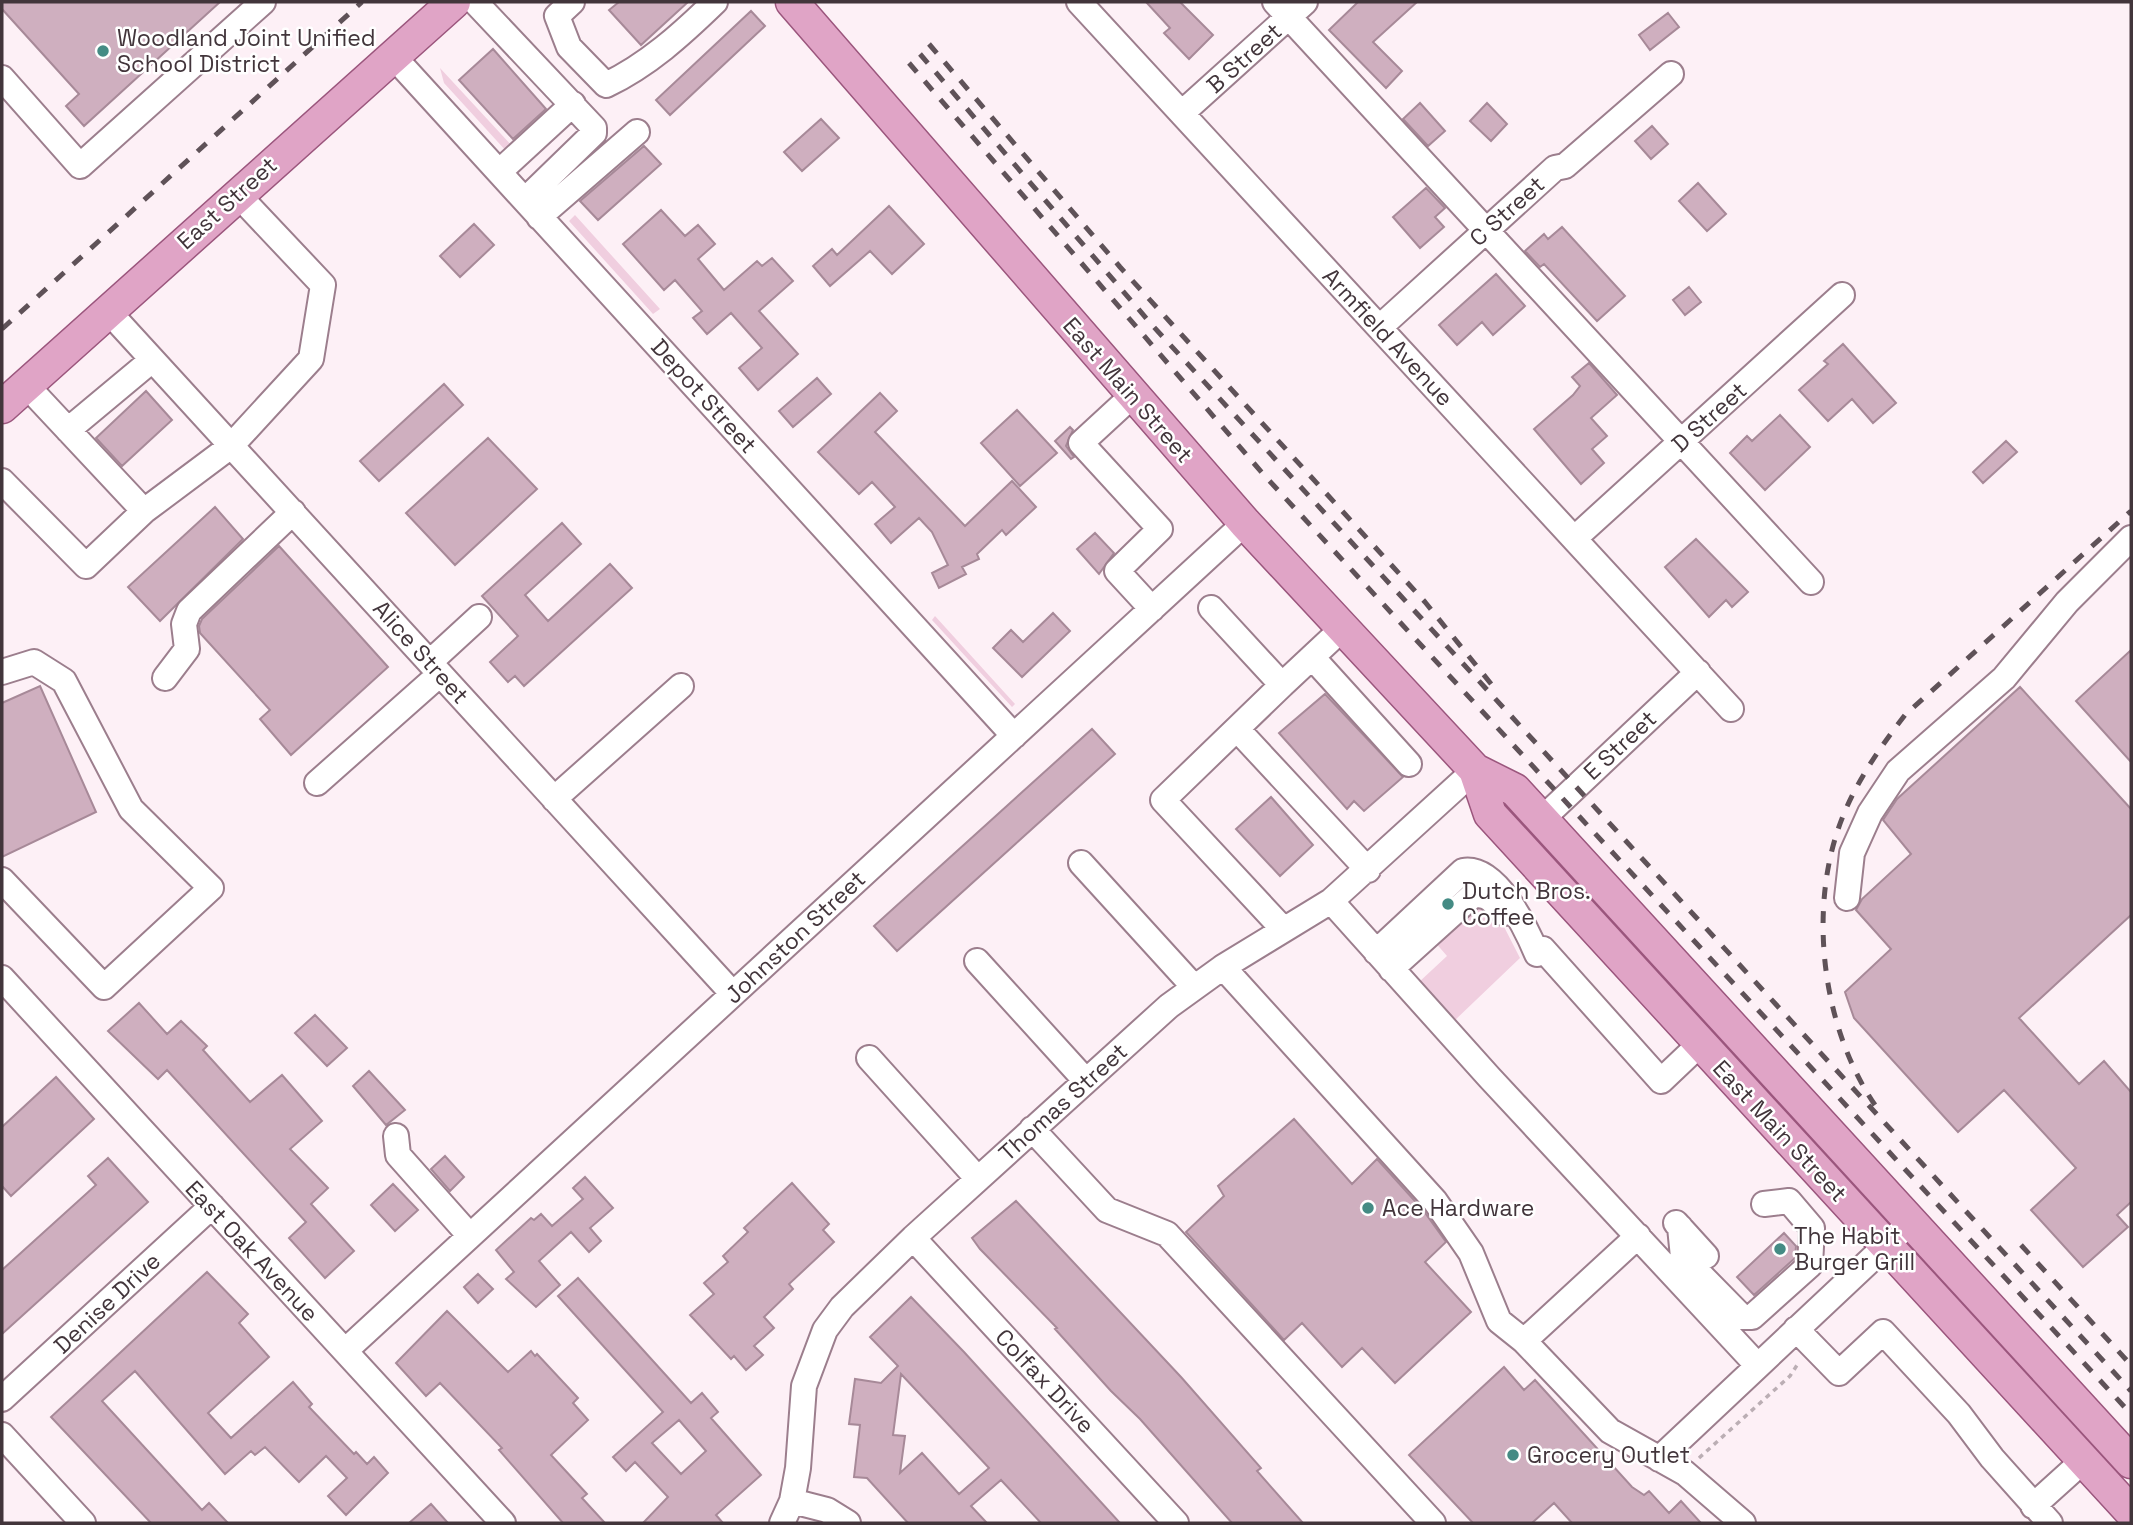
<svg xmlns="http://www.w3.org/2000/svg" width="2133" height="1525" font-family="'Space Grotesk',sans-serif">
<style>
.green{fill:#f0cedf}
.building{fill:#cfafbf;stroke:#a78998;stroke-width:2;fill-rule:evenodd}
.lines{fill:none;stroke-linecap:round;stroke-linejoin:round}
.minor-casing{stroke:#9c7e8d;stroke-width:28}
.major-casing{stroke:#9b567d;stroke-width:35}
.path{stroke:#bbaeb4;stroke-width:3.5;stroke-dasharray:5 5;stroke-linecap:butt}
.minor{stroke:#fff;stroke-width:24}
.major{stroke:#e0a4c6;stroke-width:32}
.rail{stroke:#5f5258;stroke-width:5;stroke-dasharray:12 12;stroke-linecap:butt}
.poi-dot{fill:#448b84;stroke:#fff;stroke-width:2.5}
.labels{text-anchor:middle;stroke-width:5;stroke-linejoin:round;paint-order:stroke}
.poi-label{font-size:23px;fill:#42353b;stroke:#fff;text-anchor:start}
.street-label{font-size:23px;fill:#42353b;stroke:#fff}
</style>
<rect width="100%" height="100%" fill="#fdf0f6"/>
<!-- green -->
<path class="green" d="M440 68 514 148 507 152 444 83Z
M575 215 660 309 653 314 569 221Z
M935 616 1015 704 1012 707 932 620Z
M1481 902 1499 917 1520 958 1453 1022 1418 983 1447 956 1434 941Z"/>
<!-- building -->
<path class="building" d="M2 2H220L84 126 66 106 79 94 2 9Z
M619 2H688L641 45 609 10Z
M1146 2H1180L1213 35 1189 59 1164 33 1170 28Z
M1358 2H1417L1373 42 1402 71 1386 88 1329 30Z
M751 11 765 26 670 115 656 100Z
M1668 13 1679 27 1650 50 1639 35Z
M493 49 546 109 513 139 459 80Z
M1420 103 1445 131 1428 146 1403 119Z
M1487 103 1507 124 1491 141 1470 121Z
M821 119 839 138 802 171 784 152Z
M1652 126 1668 144 1651 159 1635 141Z
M644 146 661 164 598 220 580 201Z
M1698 183 1726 214 1707 231 1679 201Z
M1426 188 1445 208 1435 217 1444 227 1420 248 1393 217Z
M889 206 924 244 892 274 870 251 830 286 813 266 832 249 837 255Z
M661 210 685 236 698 225 715 244 698 259 724 290 757 261 762 266 772 258 793 281 759 311 798 354 758 390 739 368 762 348 731 313 707 334 693 318 702 311 675 280 664 290 623 244Z
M474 224 494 245 460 277 440 256Z
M1562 227 1625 296 1597 321 1544 264 1540 267 1525 251 1544 234 1548 239Z
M1496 274 1525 306 1493 335 1482 322 1457 345 1439 325Z
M1689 287 1701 302 1685 315 1673 300Z
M1843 344 1896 403 1873 423 1852 399 1828 421 1799 390 1828 364 1824 361Z
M1589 363 1617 395 1591 418 1607 436 1592 449 1604 463 1581 484 1534 429 1573 395 1580 386 1572 377Z
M817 378 831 394 793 427 779 411Z
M444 384 463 405 379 481 360 461Z
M146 391 172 420 122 466 96 438Z
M880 393 897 411 875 432 965 526 1012 481 1036 507 1006 535 1002 530 977 554 979 559 962 567 966 574 939 588 932 573 948 565 932 532 919 518 891 543 875 524 895 507 872 482 859 494 818 452Z
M1017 410 1057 453 1020 486 981 443Z
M1780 415 1810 447 1765 490 1730 453 1747 436 1752 441Z
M1070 427 1073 430 1066 446 1074 457 1071 459 1055 441Z
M488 438 537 489 455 565 406 513Z
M2006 441 2017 452 1983 483 1973 472Z
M215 507 243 539 160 621 128 587Z
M562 523 581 544 525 595 548 621 610 564 632 588 524 686 515 676 508 682 490 662 518 636 482 596Z
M1095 533 1114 553 1099 574 1077 549Z
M1696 539 1748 592 1732 607 1726 600 1709 617 1665 567Z
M279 546 388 667 291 755 260 719 270 710 200 633 199 626 202 619Z
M1053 613 1070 631 1022 677 993 648 1011 630 1023 642Z
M2131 650V762L2076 701Z
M40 686 96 812 2 857V703Z
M2020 687 2131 809V915L2019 1018 2079 1084 2104 1061 2131 1092V1202L2117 1215 2128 1227 2083 1267 2031 1210 2076 1168 2004 1090 1958 1132 1854 1018 1845 992 1891 949 1856 910 1862 899 1911 854 1883 820 1897 799Z
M1325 694 1403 777 1364 811 1354 801 1347 809 1279 733Z
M1092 729 1115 754 897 951 874 926Z
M1271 797 1313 845 1280 876 1236 829Z
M139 1003 167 1034 181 1021 207 1046 203 1050 250 1102 282 1075 322 1121 290 1149 328 1188 311 1204 354 1251 325 1278 289 1238 306 1222 167 1070 158 1079 108 1031Z
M315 1015 347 1048 327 1066 295 1033Z
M369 1071 405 1110 386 1125 353 1086Z
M56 1077 94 1119 11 1196 2 1186V1127Z
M1294 1119 1352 1184 1377 1159 1423 1210 1446 1242 1425 1262 1471 1312 1395 1383 1362 1348 1342 1367 1302 1323 1284 1340 1186 1232 1224 1196 1218 1186Z
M445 1156 464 1177 450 1191 431 1169Z
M108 1158 148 1202 2 1334V1270L96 1185 88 1176Z
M585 1177 613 1208 590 1228 601 1241 589 1252 571 1232 539 1261 560 1285 536 1307 506 1279 514 1272 496 1250 531 1218 534 1220 541 1214 552 1226 583 1199 573 1188Z
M792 1183 829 1224 823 1230 834 1242 789 1284 793 1289 764 1317 774 1328 754 1346 763 1355 746 1370 734 1356 731 1359 690 1315 714 1294 704 1283 728 1262 723 1256 748 1232 744 1228Z
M393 1184 418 1210 395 1231 371 1205Z
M1016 1201 1181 1377 1261 1468 1257 1471 1303 1523H1232L1140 1419 1111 1391 1055 1329 1057 1328 980 1249 972 1238Z
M1784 1233 1796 1246 1795 1258 1754 1295 1737 1277Z
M207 1272 248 1314 239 1323 269 1357 208 1413 231 1438 293 1382 312 1404 309 1407 354 1454 356 1452 367 1464 374 1457 388 1473 346 1515 328 1496 347 1478 326 1456 299 1482 265 1447 255 1455 251 1451 225 1474 135 1371 102 1401 202 1510 209 1503 228 1523H151L51 1417Z
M478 1274 493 1289 478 1303 464 1287Z
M578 1278 691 1403 702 1393 718 1412 711 1418 761 1475 716 1515 723 1523H643L668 1497 635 1462 626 1471 613 1457 663 1412 558 1296ZM679 1420 706 1451 681 1474 652 1443Z
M911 1297 964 1352 1120 1523H1041L1001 1480 971 1506 987 1523H908L867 1478 854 1477 860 1425 849 1424 855 1379 881 1383 898 1366 870 1337ZM901 1374 989 1468 959 1494 922 1453 900 1473 905 1436 893 1435Z
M447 1311 508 1372 531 1351 535 1356 537 1354 578 1398 573 1403 588 1420 551 1455 587 1494 582 1498 605 1523H563L499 1450 502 1448 440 1383 426 1396 396 1363Z
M1504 1367 1524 1390 1535 1380 1632 1487 1644 1495 1649 1491 1669 1513 1681 1501 1701 1523H1572L1554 1503 1532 1523H1473L1409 1455Z
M431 1504 448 1523H409Z"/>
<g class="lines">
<defs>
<path id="minor" d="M475 2 594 128V133L525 200
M572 2 557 16 569 47 606 85C648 65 682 34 715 2
M1079 2 1731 709
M1275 2 1811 582
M393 56 1014 736
M2 78 80 166 263 2
M1182 113 1305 2
M499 172 573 104
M539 217 637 132
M108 311 733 994
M1380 327 1555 168 1565 166 1671 74
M26 385 144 511 231 446 311 359 323 285 237 194
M1132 396 1081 443 1160 529 1117 571 1152 609
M68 430 152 360
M2 481 86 566 144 511
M1575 538 1842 295
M1211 608 1282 685 1343 628
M1312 657 1409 764
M430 662 479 617
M2 672 34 662 64 681 131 809 211 888 104 987 2 880
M165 678 187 649 184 624 189 611 293 512
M1282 685 1163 800 1283 929
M1237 729 1368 870
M317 783 440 674
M554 799 681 686
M1542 819 1698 672
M1081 863 1194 987
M1847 898 1852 853 1870 813 1898 771 2004 678 2067 602 2131 538
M1331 901 1489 1077 1758 1366
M1543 949 1661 1081 1700 1044
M1376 952 1463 871C1496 865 1526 928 1537 954
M977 961 1086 1081
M1223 967 1435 1201 1471 1253 1499 1321 1524 1341 1610 1431 1685 1473 1743 1523
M1391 969 1472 896C1488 892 1494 903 1504 913
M2 978 503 1523
M869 1058 978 1179
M1032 1129 1107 1210 1167 1234 1433 1523
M396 1136 398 1155 470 1236
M1676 1223 1706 1256
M1680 1227 1683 1257 1742 1317H1752L1810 1265 1812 1228 1789 1201 1764 1204
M913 1238 1176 1523
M1796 1329 1839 1373 1883 1332 1959 1414 1992 1458 2050 1523
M1524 1341 1638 1236
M345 1351 1245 523
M2 1399 212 1206
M2 1435 83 1523
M1659 1459 1911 1222
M792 1501 827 1510 848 1523
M2033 1506 2084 1460
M782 1523 792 1501 798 1468 804 1386 825 1330 842 1307 913 1238 1169 1006 1223 967 1331 901 1475 770"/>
<path id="major" d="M792 2 1245 523 1475 770 1515 790 2131 1462
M2 407 454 2
M1475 770 1490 814 2131 1512"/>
</defs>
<!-- minor casing -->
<use href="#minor" class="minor-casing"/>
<!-- major casing -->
<use href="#major" class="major-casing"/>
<!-- path -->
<path class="path" d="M1699 1458 1790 1376 1799 1362"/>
<!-- minor -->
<use href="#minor" class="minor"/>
<!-- major -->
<use href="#major" class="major"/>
<!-- rail -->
<path class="rail" d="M929 44 1120 267 1425 602 1496 690
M920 54 1152 325 2131 1391
M909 63 1264 475 2131 1414
M2 329 362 2
M1875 1105C1821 1026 1807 905 1843 816 1858 779 1881 746 1905 715L2131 511
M2021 1245 2131 1365"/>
</g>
<!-- markers -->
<g class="poi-dot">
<circle cx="103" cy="51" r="7"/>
<circle cx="1448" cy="904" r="7"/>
<circle cx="1368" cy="1208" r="7"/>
<circle cx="1780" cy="1249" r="7"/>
<circle cx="1513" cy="1455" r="7"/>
</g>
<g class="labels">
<!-- poi labels -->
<g class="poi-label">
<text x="117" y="46">Woodland Joint Unified<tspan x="117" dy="26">School District</tspan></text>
<text x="1462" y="899">Dutch Bros.<tspan x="1462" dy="26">Coffee</tspan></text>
<text x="1382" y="1216">Ace Hardware</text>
<text x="1794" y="1244">The Habit<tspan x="1794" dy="26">Burger Grill</tspan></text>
<text x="1527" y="1463">Grocery Outlet</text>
</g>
<!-- street labels -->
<g class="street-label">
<text transform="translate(1244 58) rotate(-42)" y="8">B Street</text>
<text transform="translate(227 203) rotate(-42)" y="8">East Street</text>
<text transform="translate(1507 211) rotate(-42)" y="8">C Street</text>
<text transform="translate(1388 337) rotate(47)" y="8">Armfield Avenue</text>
<text transform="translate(1128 390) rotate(49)" y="8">East Main Street</text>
<text transform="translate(704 396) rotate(48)" y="8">Depot Street</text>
<text transform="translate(1709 417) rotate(-42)" y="8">D Street</text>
<text transform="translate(421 652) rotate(48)" y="8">Alice Street</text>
<text transform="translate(1620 745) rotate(-43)" y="8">E Street</text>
<text transform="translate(795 937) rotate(-43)" y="8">Johnston Street</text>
<text transform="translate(1063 1102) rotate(-42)" y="8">Thomas Street</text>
<text transform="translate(1780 1131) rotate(47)" y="8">East Main Street</text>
<text transform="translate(252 1251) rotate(47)" y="8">East Oak Avenue</text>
<text transform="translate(107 1303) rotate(-43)" y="8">Denise Drive</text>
<text transform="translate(1045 1381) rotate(47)" y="8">Colfax Drive</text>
</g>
</g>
<!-- border -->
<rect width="2133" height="1525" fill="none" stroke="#42353b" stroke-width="7"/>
</svg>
